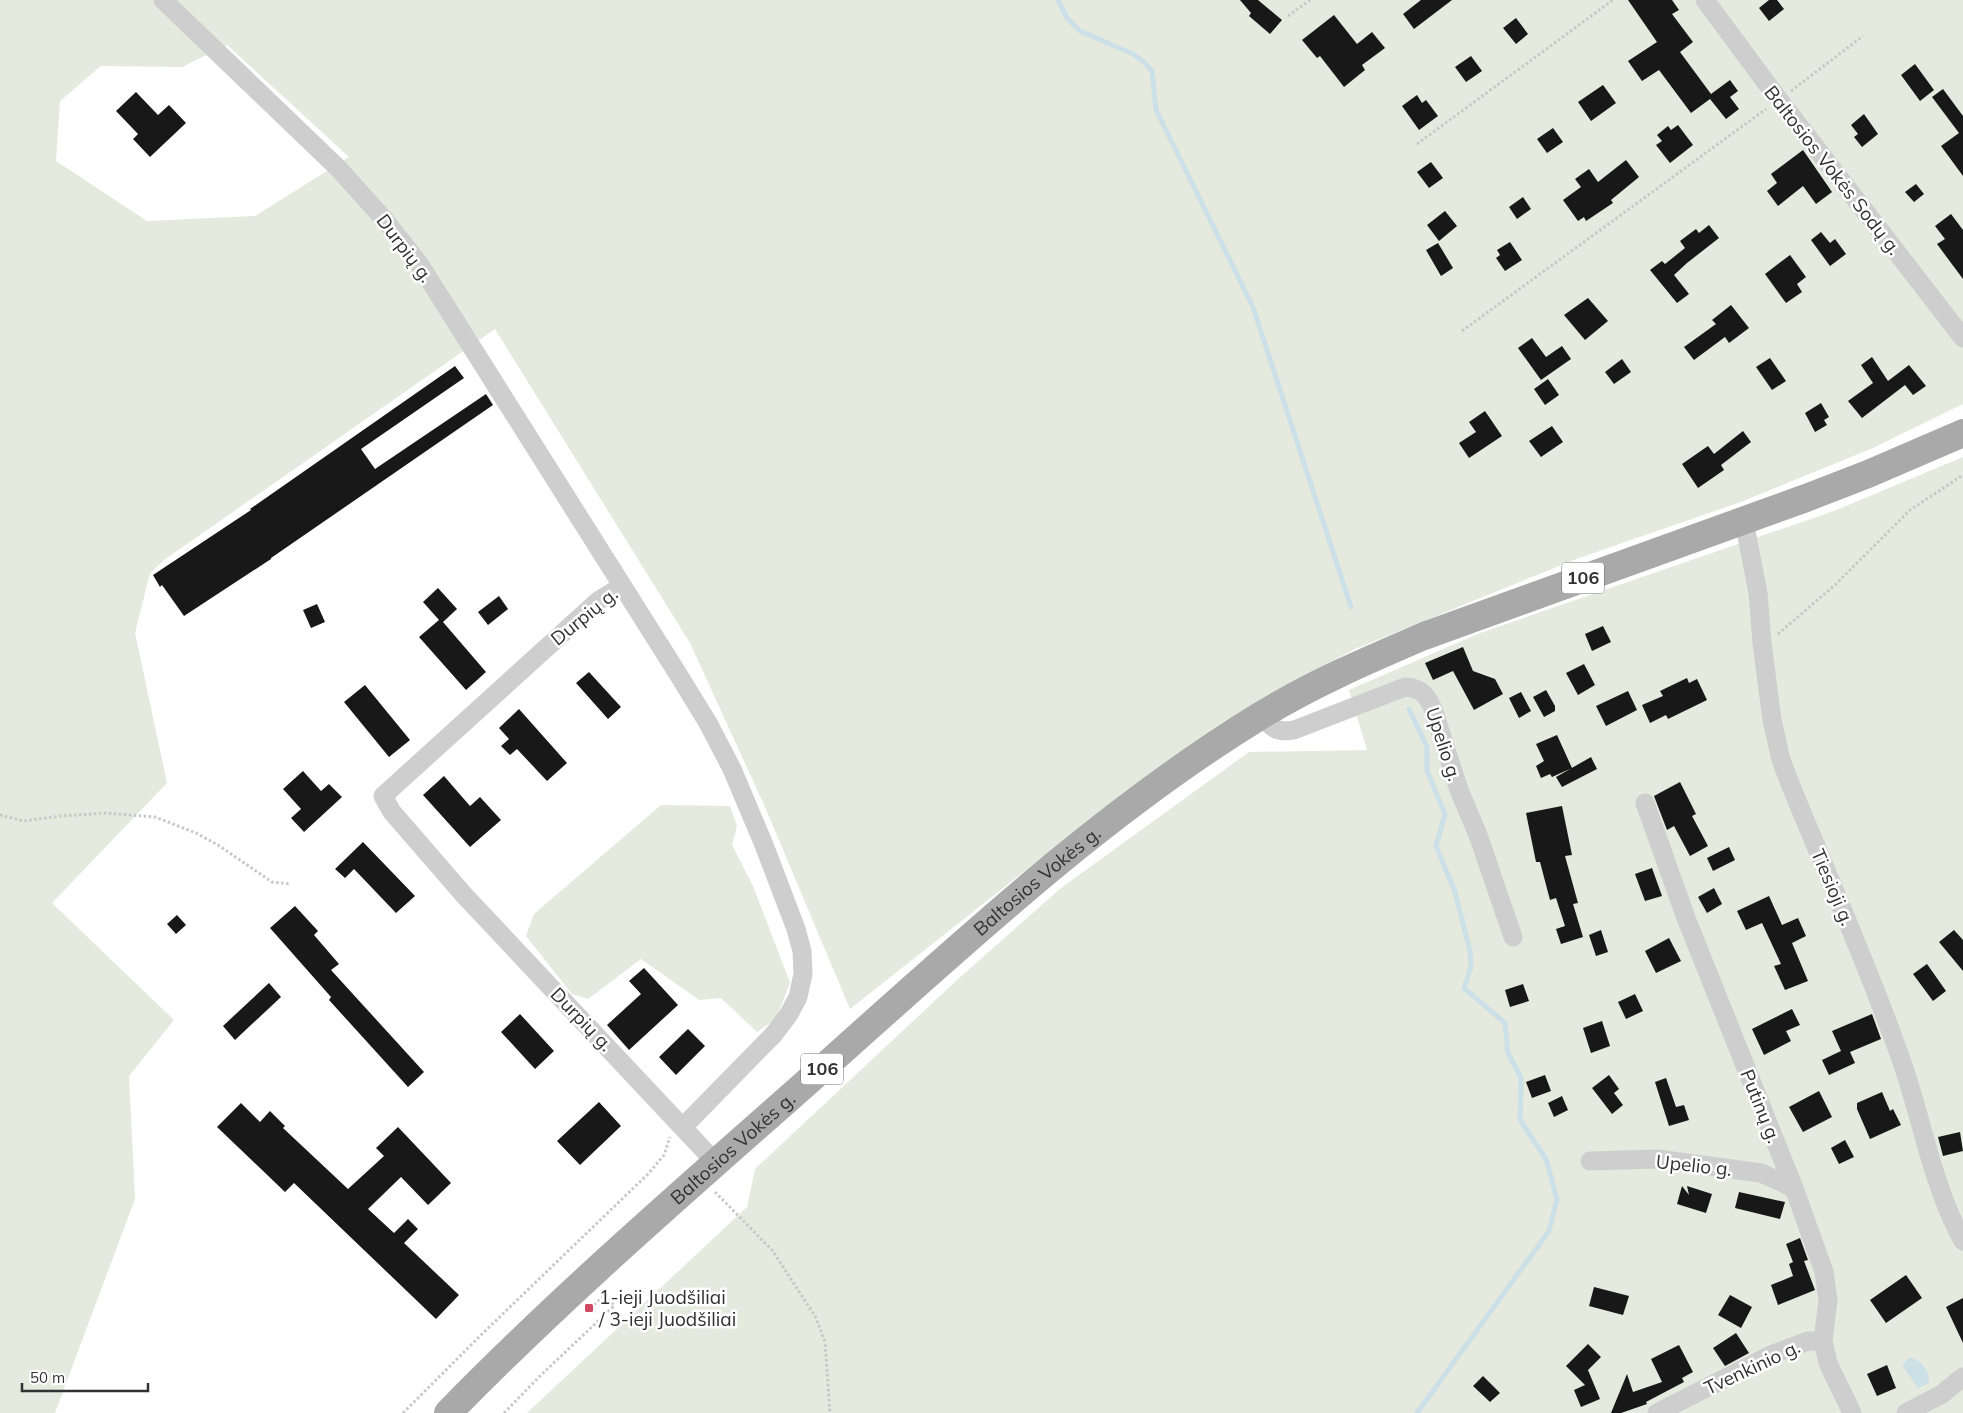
<svg xmlns="http://www.w3.org/2000/svg" width="1963" height="1413" font-family="Mulish,sans-serif">
<style>
.green{fill:#e5e9de;fill-rule:evenodd}
.water{fill:#cce0e7}
.lines{fill:none;stroke-linecap:round;stroke-linejoin:round}
.stream{stroke:#cce0e7;stroke-width:5}
.building{fill:#181818}
.path{stroke:#c8c8c8;stroke-width:3;stroke-dasharray:2.5 2.5;stroke-linecap:butt}
.street{stroke:#cecece;stroke-width:19}
.primary{stroke:#a9a9a9;stroke-width:28}
.poi-dot{fill:#d14962;stroke:#fff;stroke-width:2}
.labels{text-anchor:middle;stroke-width:5;stroke-linejoin:round;paint-order:stroke}
.shield{fill:#fff;stroke:#6f6f6f;stroke-width:1}
.shield-label{font-size:18px;font-weight:bold;fill:#313131}
.street-label{font-size:19px;fill:#313131;stroke:#fff}
.poi-label{font-size:19px;fill:#313131;stroke:#fff;text-anchor:start}
</style>
<rect width="100%" height="100%" fill="#fff"/>
<!-- green -->
<path class="green" d="M0 0H1963V404L1873 448 1741 502 1579 558 1355 649 1293 682 1219 725 1112 802 850 1009 765 807 690 643 495 329 164 560 150 573 135 633 167 783 52 903 174 1020 129 1076 135 1199 55 1413H0ZM227 45 349 157 255 216 147 221 56 161 60 101 101 66 182 67Z
M1963 457V1413H527L747 1207 755 1169 957 980 1061 888 1249 752 1367 750 1349 690 1480 633 1834 511Z
M661 805 730 806 737 826 732 845 753 886 790 983 776 1019 757 1032 721 998 699 1000 641 959 588 999 572 994 526 936 534 914Z"/>
<!-- water -->
<path class="water" d="M1910 1357C1923 1362 1929 1369 1929 1383L1918 1388 1902 1365Z"/>
<g class="lines">
<!-- stream -->
<path class="stream" d="M1058 0 1067 18 1080 31 1133 54 1144 62 1152 71 1156 110 1253 307 1351 607
M1409 709 1427 747V771L1445 814 1436 846 1455 892 1470 951 1471 967 1464 988 1505 1023 1508 1053 1521 1078 1520 1120 1546 1159 1557 1199 1549 1231 1417 1413"/>
</g>
<!-- building -->
<path class="building" d="M1240 0H1258L1282 20 1270 34 1249 16 1251 13Z
M1421 0H1452L1414 29 1403 14Z
M1628 0H1672L1679 10 1672 14 1693 42 1680 52 1711 94 1730 80 1738 91 1730 97 1739 109 1726 119 1710 99 1691 113 1659 70 1642 81 1628 61 1657 42Z
M1769 0H1777L1784 9 1769 21 1759 8Z
M1334 15 1357 44 1372 32 1385 48 1362 65 1365 70 1344 87 1320 56 1317 58 1302 40Z
M1516 18 1528 34 1516 44 1503 28Z
M1471 56 1482 71 1466 82 1455 67Z
M1915 64 1934 90 1920 101 1901 75Z
M1603 85 1616 103 1591 121 1578 102Z
M1943 89 1963 116V176L1941 146 1959 133 1932 97Z
M136 92 158 115 169 105 186 123 150 157 133 139 138 134 116 111Z
M1417 95 1422 103 1426 100 1438 116 1419 130 1402 106Z
M1864 114 1878 134 1862 147 1854 137 1858 134 1851 125Z
M1678 125 1693 145 1670 163 1656 145 1662 141 1657 135 1668 126 1671 130Z
M1553 128 1563 142 1547 153 1537 139Z
M1803 150 1832 192 1816 204 1803 186 1778 206 1767 191 1777 183 1771 174Z
M1626 160 1639 177 1611 200 1613 203 1586 221 1584 217 1578 221 1563 200 1581 187 1575 179 1589 169 1598 182Z
M1431 162 1443 178 1429 188 1417 172Z
M1916 184 1924 194 1914 202 1905 192Z
M1523 197 1531 209 1517 219 1509 207Z
M1445 211 1457 226 1439 241 1427 225Z
M1951 214 1963 230V279L1937 244 1945 239 1935 226Z
M1709 225 1719 238 1687 263 1674 275 1689 294 1677 303 1650 270 1662 261 1665 264 1685 248 1680 241 1696 229 1699 233Z
M1821 232 1830 243 1835 239 1846 254 1830 266 1811 240Z
M1510 242 1522 260 1505 271 1496 258 1500 255 1497 250Z
M1438 243 1453 268 1441 276 1426 250Z
M1790 255 1806 277 1797 284 1802 292 1786 303 1765 274Z
M1588 298 1608 321 1585 340 1564 315Z
M1731 305 1749 328 1729 343 1725 337 1694 360 1684 347 1716 324 1712 320Z
M1532 338 1546 357 1562 346 1571 359 1541 380 1518 348Z
M1872 357 1888 381 1909 365 1926 386 1913 395 1905 385 1862 418 1848 401 1873 383 1861 365Z
M1770 358 1786 381 1772 390 1756 367Z
M1622 359 1631 372 1614 384 1605 372Z
M455 366 464 378 361 449 375 469 486 394 493 405 271 558V559L184 616 162 585 160 587 153 575 251 510 250 509Z
M1548 379 1559 395 1545 405 1534 389Z
M1821 403 1829 417 1824 420 1827 425 1815 432 1805 413Z
M1485 411 1502 436 1469 458 1459 443 1476 432 1469 422Z
M1552 426 1563 442 1541 457 1529 441Z
M1743 431 1751 442 1721 465 1724 470 1698 488 1682 464 1708 446 1714 454Z
M438 588 457 609 443 622 486 672 466 690 419 637 439 620 423 602Z
M499 596 508 609 488 625 478 612Z
M317 604 325 622 311 628 303 610Z
M1603 626 1611 642 1592 651 1585 634Z
M1463 647 1473 671 1495 679 1503 694 1474 710 1453 671 1433 680 1425 663Z
M1584 664 1595 685 1578 695 1566 673Z
M589 672 621 707 608 719 576 683Z
M1687 678 1689 683 1697 679 1707 700 1668 719 1666 715 1650 723 1642 705 1663 696 1660 691Z
M365 685 410 740 389 757 344 702Z
M1546 690 1555 706V711L1544 717 1533 697Z
M1628 691 1637 710 1606 726 1596 706Z
M1521 692 1531 711 1519 718 1509 698Z
M519 709 567 763 547 781 517 749 510 755 501 746 509 739 499 728Z
M1557 735 1572 768 1552 777 1550 774 1541 778 1536 766 1544 761 1536 744Z
M1591 757 1597 769 1562 787 1556 777Z
M303 771 321 791 329 784 342 797 304 832 291 818 301 809 283 789Z
M444 776 470 806 480 797 501 820 470 847 423 795Z
M1680 782 1696 814 1692 816 1708 846 1690 856 1674 826 1667 830 1654 796Z
M1562 806 1572 855 1565 856 1578 903 1573 904 1583 937 1561 944 1556 929 1565 926 1556 898 1550 900 1540 862H1536L1526 813Z
M363 842 415 896 396 913 354 869 345 878 335 869Z
M1729 847 1735 860 1713 871 1707 858Z
M1652 868 1662 896 1645 901 1635 874Z
M1714 888 1722 904 1707 913 1698 897Z
M1769 896 1782 925 1798 918 1806 936 1792 943 1808 981 1785 990 1774 966 1781 964 1762 923 1746 930 1737 911Z
M295 906 318 931 314 935 339 964 331 970 424 1072 408 1087 329 1000 331 997 270 928Z
M177 915 186 925 176 934 167 924Z
M1601 930 1608 952 1596 956 1589 935Z
M1954 930 1963 940V971L1939 942Z
M1669 938 1681 961 1656 973 1645 951Z
M1927 964 1946 991 1933 1001 1913 974Z
M644 968 678 1005 629 1050 607 1025 641 994 629 981Z
M269 983 281 997 235 1040 223 1026Z
M1523 984 1529 1001 1510 1007 1505 990Z
M1635 994 1643 1011 1626 1019 1618 1002Z
M1792 1009 1800 1025 1786 1031 1791 1041 1764 1055 1752 1029Z
M520 1014 554 1051 535 1069 501 1032Z
M1872 1014 1881 1039 1850 1052 1855 1063 1829 1075 1822 1060 1841 1051 1832 1031Z
M1602 1021 1610 1046 1591 1053 1583 1028Z
M688 1029 705 1046 676 1075 659 1057Z
M1545 1075 1551 1091 1532 1098 1526 1082Z
M1609 1075 1619 1089 1614 1093 1623 1105 1612 1114 1592 1088Z
M1666 1078 1676 1107 1684 1105 1689 1120 1669 1126 1655 1082Z
M1819 1091 1832 1117 1803 1132 1789 1107Z
M1882 1092 1890 1111 1893 1109 1901 1125 1870 1139 1857 1109V1103Z
M1562 1096 1568 1110 1554 1117 1548 1103Z
M599 1102 621 1126 580 1165 557 1141Z
M241 1103 260 1122 270 1111 285 1126 283 1128 348 1189 384 1156 376 1148 398 1127 451 1183 428 1205 401 1177 368 1209 394 1233 408 1219 418 1229 404 1243 459 1295 436 1319 294 1183 285 1192 217 1127Z
M1960 1132 1963 1151 1943 1156 1938 1137Z
M1845 1140 1854 1157 1839 1164 1831 1148Z
M1682 1186 1689 1195 1687 1186 1712 1194 1706 1213 1677 1204Z
M1739 1192 1785 1202 1780 1219 1735 1208Z
M1800 1238 1808 1260 1804 1261 1815 1290 1778 1305 1771 1285 1793 1276 1789 1264 1793 1262 1786 1244Z
M1906 1275 1922 1298 1886 1323 1870 1300Z
M1594 1287 1629 1296 1623 1315 1589 1306Z
M1730 1295 1752 1307 1741 1328 1718 1315Z
M1963 1298V1343L1946 1307Z
M1736 1333 1749 1353 1725 1366 1713 1348Z
M1588 1344 1601 1357 1588 1370 1600 1399 1581 1407 1574 1390 1585 1385 1566 1366Z
M1679 1345 1693 1372 1682 1378 1684 1382 1646 1402 1647 1404 1621 1413H1611L1627 1374 1633 1392 1662 1382 1651 1359Z
M1887 1365 1896 1388 1877 1396 1867 1374Z
M1483 1376 1500 1393 1490 1402 1473 1386Z"/>
<g class="lines">
<!-- path -->
<path class="path" d="M1288 16 1310 0
M1791 91 1863 36
M1417 144 1613 0
M1462 331 1766 109
M1778 634 1836 584 1910 510 1963 475
M0 815 24 821 61 816 106 813 155 817 196 833 218 845 272 882 290 884
M715 1192 772 1250 815 1316 825 1342 830 1413
M403 1413 482 1334 649 1173 664 1155 670 1137
M504 1413 541 1375 614 1306 606 1295 591 1307"/>
<!-- street -->
<path class="street" d="M163 0 338 168 383 218 420 265 678 674 708 723 732 769 764 845 796 929 802 951 803 974 798 997 789 1014 774 1034 683 1127
M1705 0 1779 100 1963 338
M1744 521 1758 593 1762 643 1772 720 1781 760 1791 786C1829 879 1870 971 1903 1065 1923 1124 1933 1187 1963 1241
M622 586 598 601 383 796 392 812 464 895 716 1163
M1262 715C1271 728 1277 733 1294 730L1405 687C1421 688 1427 695 1433 709L1459 790 1478 835 1513 937
M1645 803 1686 918 1794 1188 1824 1272 1828 1300 1823 1341 1828 1363 1852 1413
M1590 1161 1657 1159 1732 1169 1761 1173 1794 1188
M1657 1413 1771 1355 1808 1341H1823
M1906 1413 1942 1394 1963 1377"/>
<!-- primary -->
<path class="primary" id="s1" d="M448 1413C564 1294 690 1186 814 1076 956 950 1097 816 1260 716 1312 684 1368 660 1424 636L1806 498 1868 474 1963 433"/>
</g>
<!-- markers -->
<rect class="poi-dot" x="584" y="1303" width="10" height="10" rx="2.5"/>
<g class="labels">
<!-- shield labels -->
<g class="shield">
<rect x="1562" y="562.5" width="42" height="31" rx="4"/>
<rect x="801" y="1053.5" width="42" height="31" rx="4"/>
</g>
<g class="shield-label">
<text x="1583" y="584">106</text>
<text x="822" y="1075">106</text>
</g>
<!-- street labels -->
<g class="street-label">
<text transform="translate(1833 170) rotate(52)" y="7">Baltosios Vokės Sodų g.</text>
<text transform="translate(405 248) rotate(53)" y="7">Durpių g.</text>
<text transform="translate(584 616) rotate(-39)" y="7">Durpių g.</text>
<text transform="translate(1444 744) rotate(72)" y="7">Upelio g.</text>
<text dy="7" stroke="none"><textPath href="#s1" startOffset="794">Baltosios Vokės g.</textPath></text>
<text transform="translate(1833 887) rotate(67)" y="7">Tiesioji g.</text>
<text transform="translate(582 1019) rotate(46)" y="7">Durpių g.</text>
<text transform="translate(1761 1106) rotate(68)" y="7">Putinų g.</text>
<text dy="7" stroke="none"><textPath href="#s1" startOffset="389">Baltosios Vokės g.</textPath></text>
<text transform="translate(1694 1165) rotate(6)" y="7">Upelio g.</text>
<text transform="translate(1752 1367) rotate(-25)" y="7">Tvenkinio g.</text>
</g>
<!-- poi labels -->
<g class="poi-label">
<text x="599" y="1304">1-ieji Juodšiliai<tspan x="599" dy="22">/ 3-ieji Juodšiliai</tspan></text>
</g>
</g>
<!-- scale -->
<path d="M22 1383v8h126v-8" fill="none" stroke="#313131" stroke-width="2.5"/>
<text x="30" y="1383" font-size="15" fill="#313131" stroke="#ffffff" stroke-width="4" paint-order="stroke">50 m</text>
</svg>
